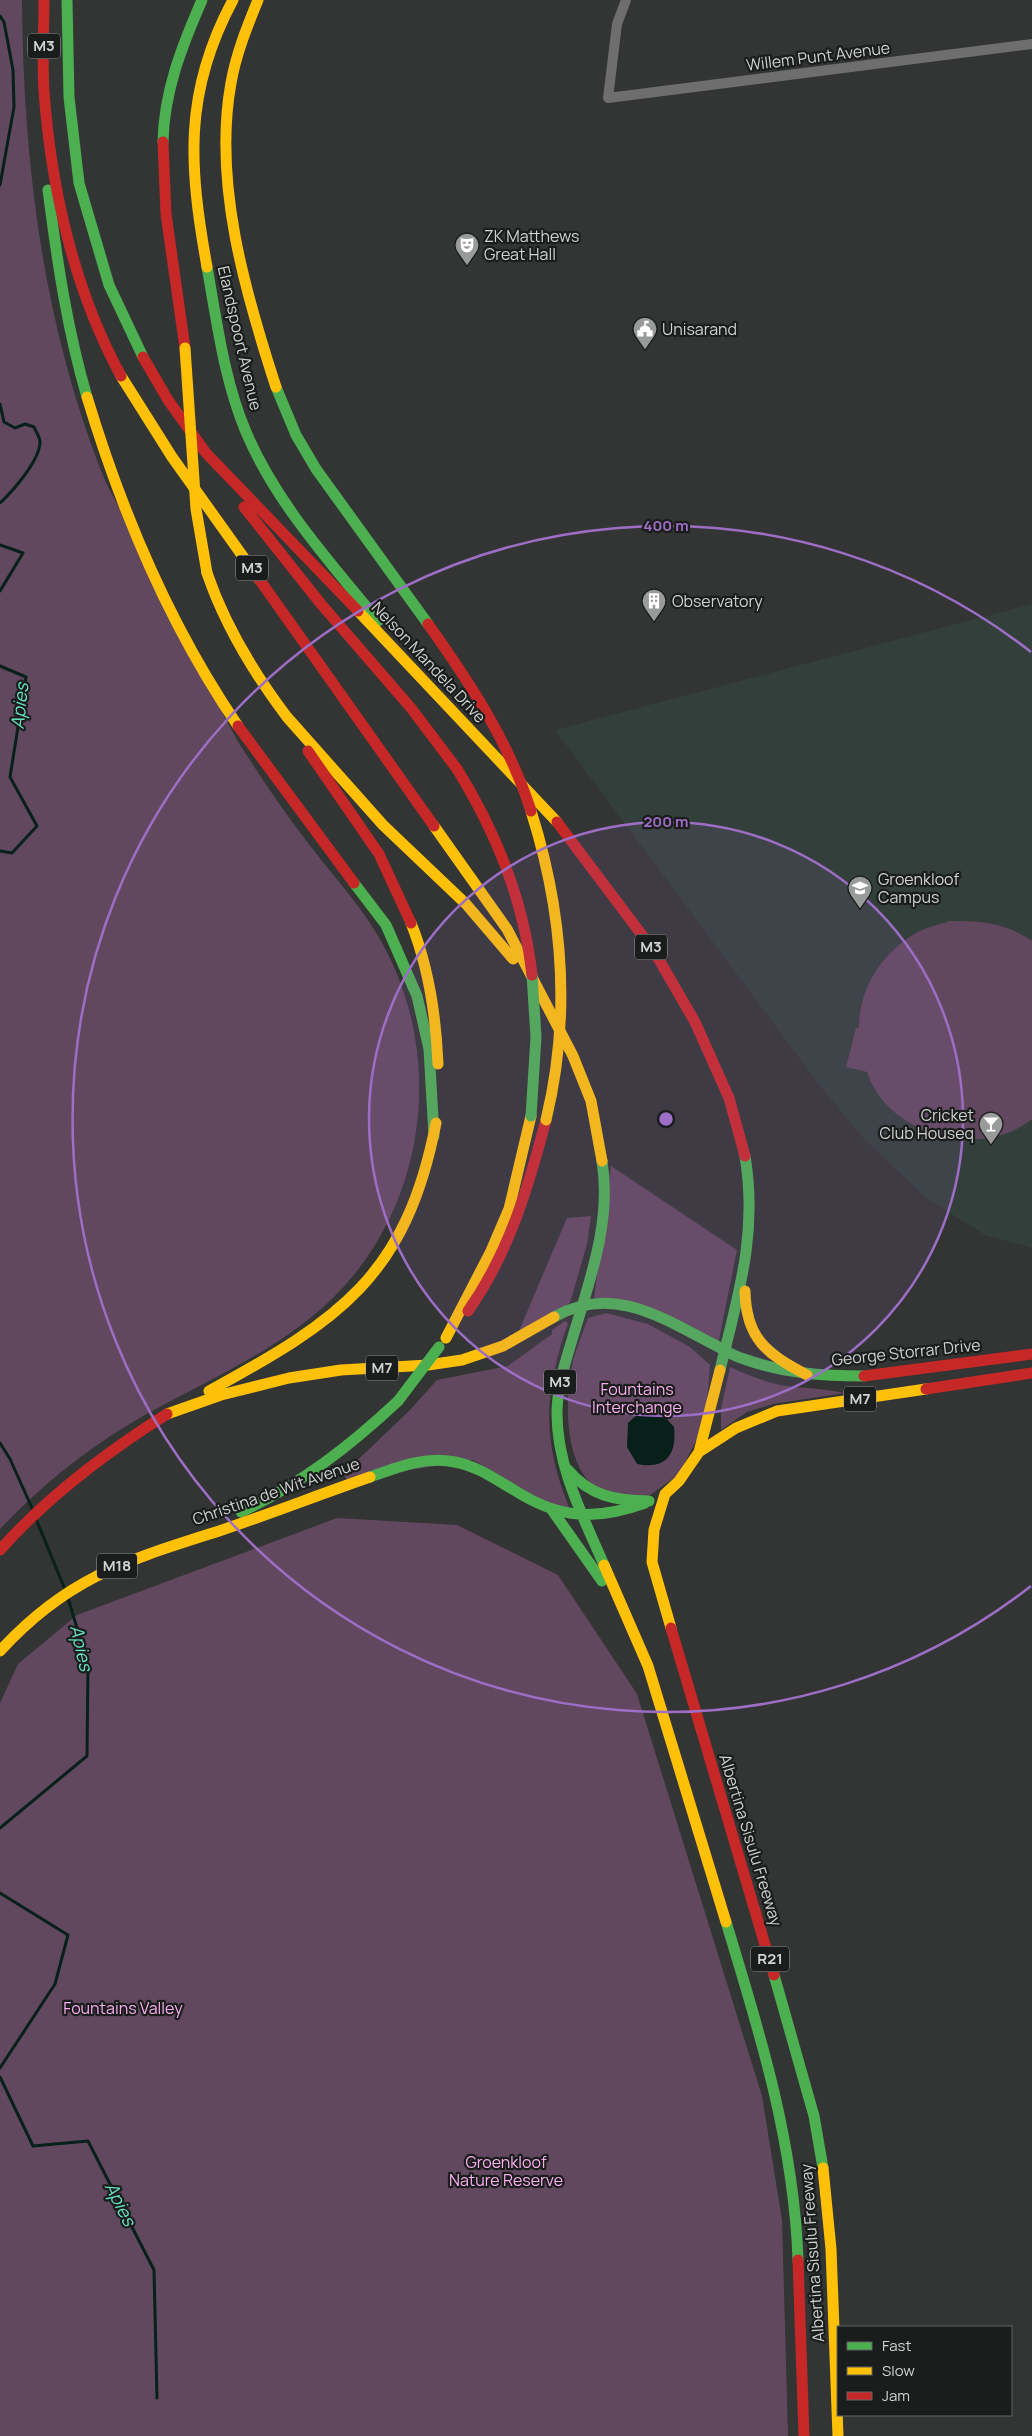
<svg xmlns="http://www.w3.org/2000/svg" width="1032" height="2436" font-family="Manrope,sans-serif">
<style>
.built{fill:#333f3a}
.green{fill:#62485e}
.water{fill:#07201a}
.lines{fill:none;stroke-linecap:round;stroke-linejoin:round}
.stream{stroke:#07201a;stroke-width:3}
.street{stroke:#6e6e6e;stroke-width:10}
.fast{stroke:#4caf50;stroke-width:11}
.slow{stroke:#ffc107;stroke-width:11}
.jam{stroke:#c62828;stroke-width:11}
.fast-bridge{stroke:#4caf50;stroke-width:11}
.slow-bridge{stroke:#ffc107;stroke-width:11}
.jam-bridge{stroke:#c62828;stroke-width:11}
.ring{fill:none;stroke:#9d6ec6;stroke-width:2.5}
.labels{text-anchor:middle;stroke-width:4.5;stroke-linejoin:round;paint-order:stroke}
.shield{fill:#1b1d1c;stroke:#999c9b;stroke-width:1}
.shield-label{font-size:15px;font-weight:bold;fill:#cfd2d1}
.street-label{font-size:16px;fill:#cfd2d1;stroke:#1b1d1c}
.poi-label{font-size:16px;fill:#cfd2d1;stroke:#1b1d1c;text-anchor:start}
.park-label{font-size:16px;fill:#fbaef0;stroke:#1b1d1c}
.water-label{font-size:18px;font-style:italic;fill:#64e2c2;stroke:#1b1d1c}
.centre{fill:#9d6ec6;stroke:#1b1d1c;stroke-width:2.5}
.ring-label{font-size:15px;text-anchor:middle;font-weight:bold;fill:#9d6ec6;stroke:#1b1d1c;stroke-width:4.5;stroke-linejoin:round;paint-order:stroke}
</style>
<rect width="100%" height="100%" fill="#323534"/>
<!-- built -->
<path class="built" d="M1032 604V1248L985 1235 925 1197 864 1139 821 1087 555 730Z"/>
<!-- green -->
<path class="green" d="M0 0H22C23 159 42 318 100 468 106 485 116 501 124 517 139 547 154 577 169 607 185 637 200 667 215 697 223 713 231 730 240 745 262 779 284 812 308 843 330 872 356 900 375 931 439 1034 433 1170 360 1267 302 1345 208 1377 128 1425 80 1454 38 1489 0 1529Z
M949 921C982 921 1004 922 1032 941V1119C981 1161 887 1135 867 1072L846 1067 856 1028H859C859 988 882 953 916 933 926 927 939 925 949 921Z
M611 1166 737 1250 718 1345 692 1329 594 1299Z
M591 1216 587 1244 570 1303 519 1331 567 1218Z
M606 1313 648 1324 690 1347 710 1365 707 1403 698 1437 679 1474 646 1498C635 1497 619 1499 608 1495 562 1476 564 1401 573 1361 577 1346 583 1332 588 1318Z
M565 1321 568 1323C543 1394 542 1443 571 1512L552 1507 473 1460 347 1480 343 1474 409 1411 437 1380 508 1366 552 1334V1330Z
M730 1367C748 1375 767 1383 786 1386 806 1388 825 1389 845 1393L773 1404 747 1412 721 1430V1409Z
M337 1518 457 1525 558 1575 637 1694 762 2096 782 2220 788 2436H0V1703L18 1664 77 1615Z"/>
<!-- water -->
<path class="water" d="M640 1412 664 1416 674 1427C677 1454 666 1470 637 1464L627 1447 628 1423Z"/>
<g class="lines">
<!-- stream -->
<path class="stream" d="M0 16 4 22 13 70 14 107 0 185
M0 404 4 422 15 428 25 424 34 427C36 432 40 437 40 442 40 460 13 491 0 503
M0 545 23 553 0 591
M0 666 26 677 10 777 37 826 12 853 0 851
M0 1443 10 1459 32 1508
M36 1519 64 1587
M0 1828 87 1756 88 1665 68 1598
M0 1893 68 1935 55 1984 0 2068
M0 2077 33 2146 88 2141 154 2270 157 2398"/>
<!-- street -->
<path class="street" d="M626 0 617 24 608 98 1032 44"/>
<!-- fast -->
<path class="fast" d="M67 0 69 97 79 183 109 285 143 357
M163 142C164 91 182 46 202 0
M48 190C57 260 67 329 87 397
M207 267C217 322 224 380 246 432 276 503 330 562 378 621
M276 387 296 435 316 469 428 624
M354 883 386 925 417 996 429 1049 434 1136
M602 1161C612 1222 589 1282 572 1340 565 1363 558 1385 557 1410 556 1466 583 1516 604 1565
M554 1317C612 1284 661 1317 713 1344 723 1349 733 1356 744 1359 783 1373 822 1376 864 1376
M720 1370C738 1295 758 1235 745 1156
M568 1470C590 1496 616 1501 649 1501
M370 1477C398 1467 425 1456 455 1462 477 1466 495 1479 514 1490 559 1519 595 1521 645 1503
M552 1510 602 1581
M241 1512C301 1484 350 1446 398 1401
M726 1922C760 2033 794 2143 798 2260
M774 1975 814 2116 823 2168"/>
<!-- slow -->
<path class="slow" d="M258 0C247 27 236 54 231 83 213 182 245 292 276 387
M207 267C189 166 183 93 233 0
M121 376 172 457 259 579
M87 397C122 513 169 625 238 726
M207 573C225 626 253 672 287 717
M358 611 557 822
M287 717 383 825 466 904 513 959
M434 826 507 929 573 1056 591 1101 602 1161
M411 923C429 968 436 1016 438 1064
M745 1291C746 1339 767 1354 807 1375
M446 1338 491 1251 509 1209 531 1116
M209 1391C339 1320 406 1277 436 1123
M167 1414 221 1395 289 1378 341 1370 428 1365 462 1360 503 1346 554 1317
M699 1452 736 1428 777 1411 926 1389
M604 1565 648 1666 726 1922
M671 1628 652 1562 654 1530 665 1494 679 1481 699 1452 720 1370
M0 1651C67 1578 125 1561 216 1532 267 1515 318 1495 370 1477
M823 2168 831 2249 838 2436"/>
<!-- jam -->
<path class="jam" d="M44 0C44 30 42 61 44 91 51 188 74 290 121 376
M163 142 166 214 185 348
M143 357 168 400 206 453 358 611
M244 507 321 604 411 708 457 769
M259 579 434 826
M238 726 354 883
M308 751 379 854 411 923
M557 822 654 951 695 1022 729 1098 745 1156
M468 1311C509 1253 528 1188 546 1120
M864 1376 1032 1354
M926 1389 1032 1373
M0 1550C48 1496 105 1453 167 1414
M671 1628 774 1975
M798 2260 804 2436"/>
<!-- fast-bridge -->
<path class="fast-bridge" d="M531 1116 536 1037 532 975
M398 1401 439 1347"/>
<!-- slow-bridge -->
<path class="slow-bridge" d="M185 348 196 509 207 573
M531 811C563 912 571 1017 546 1120"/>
<!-- jam-bridge -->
<path class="jam-bridge" d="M428 624C470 683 509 742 531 811
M457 769C496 832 524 901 532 975"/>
</g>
<!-- distance rings -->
<circle cx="666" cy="1119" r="297" fill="#9d6ec6" fill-opacity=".12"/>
<g class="ring">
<circle cx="666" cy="1119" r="297"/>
<path d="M1031 1586A593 593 0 1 1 1031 652"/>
</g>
<!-- icons -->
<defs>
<symbol id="theatre-pin" viewBox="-11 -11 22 30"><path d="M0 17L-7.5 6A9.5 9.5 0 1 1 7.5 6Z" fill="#989b9a" stroke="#1b1d1c"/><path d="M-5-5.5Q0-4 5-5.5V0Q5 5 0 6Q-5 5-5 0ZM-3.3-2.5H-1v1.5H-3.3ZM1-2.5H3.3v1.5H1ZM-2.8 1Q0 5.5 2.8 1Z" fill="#fff"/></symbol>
<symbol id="civic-pin" viewBox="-11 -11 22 30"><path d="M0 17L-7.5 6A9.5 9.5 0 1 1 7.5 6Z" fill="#989b9a" stroke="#1b1d1c"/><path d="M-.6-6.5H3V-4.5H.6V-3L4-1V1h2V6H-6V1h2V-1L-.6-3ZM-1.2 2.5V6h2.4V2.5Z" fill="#fff"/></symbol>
<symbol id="building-pin" viewBox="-11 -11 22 30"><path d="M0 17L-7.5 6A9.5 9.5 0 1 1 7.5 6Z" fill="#989b9a" stroke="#1b1d1c"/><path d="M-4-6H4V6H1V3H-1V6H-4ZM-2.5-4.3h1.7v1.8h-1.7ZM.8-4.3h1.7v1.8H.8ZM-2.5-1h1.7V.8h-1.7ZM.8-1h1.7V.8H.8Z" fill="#fff"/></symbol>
<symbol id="university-pin" viewBox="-11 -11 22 30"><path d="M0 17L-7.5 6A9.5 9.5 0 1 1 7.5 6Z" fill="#989b9a" stroke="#1b1d1c"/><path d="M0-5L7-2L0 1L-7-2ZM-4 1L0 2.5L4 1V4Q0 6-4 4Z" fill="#fff"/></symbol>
<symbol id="bar-pin" viewBox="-11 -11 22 30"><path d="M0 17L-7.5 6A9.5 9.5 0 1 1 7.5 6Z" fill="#989b9a" stroke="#1b1d1c"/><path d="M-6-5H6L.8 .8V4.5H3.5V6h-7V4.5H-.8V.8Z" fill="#fff"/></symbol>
</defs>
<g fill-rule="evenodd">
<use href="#theatre-pin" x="453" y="231" width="28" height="38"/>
<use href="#civic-pin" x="631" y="315" width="28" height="38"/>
<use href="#building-pin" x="640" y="587" width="28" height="38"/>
<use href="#university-pin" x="846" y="874" width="28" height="38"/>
<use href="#bar-pin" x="977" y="1110" width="28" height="38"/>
</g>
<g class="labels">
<!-- shield labels -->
<g class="shield">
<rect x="28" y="33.5" width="32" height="25" rx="4"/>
<rect x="236" y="555.5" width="32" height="25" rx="4"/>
<rect x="635" y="934.5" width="32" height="25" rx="4"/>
<rect x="366" y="1355.5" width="32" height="25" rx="4"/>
<rect x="544" y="1369.5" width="32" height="25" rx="4"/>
<rect x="844" y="1386.5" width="32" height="25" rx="4"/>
<rect x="97" y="1553.5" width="40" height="25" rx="4"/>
<rect x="751" y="1946.5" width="38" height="25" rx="4"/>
</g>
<g class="shield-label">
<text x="44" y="51">M3</text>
<text x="252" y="573">M3</text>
<text x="651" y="952">M3</text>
<text x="382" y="1373">M7</text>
<text x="560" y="1387">M3</text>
<text x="860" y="1404">M7</text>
<text x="117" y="1571">M18</text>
<text x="770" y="1964">R21</text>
</g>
<!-- street labels -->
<g class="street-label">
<text transform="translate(818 56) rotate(-7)" y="6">Willem Punt Avenue</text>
<text transform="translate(240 338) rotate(77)" y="6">Elandspoort Avenue</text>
<text transform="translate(429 662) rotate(47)" y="6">Nelson Mandela Drive</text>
<text transform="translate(906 1352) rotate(-6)" y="6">George Storrar Drive</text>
<text transform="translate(276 1491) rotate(-19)" y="6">Christina de Wit Avenue</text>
<text transform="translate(751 1840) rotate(73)" y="6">Albertina Sisulu Freeway</text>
<text transform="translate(812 2253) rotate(-94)" y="6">Albertina Sisulu Freeway</text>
</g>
<!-- poi labels -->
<g class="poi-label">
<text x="484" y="242">ZK Matthews<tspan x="484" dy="18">Great Hall</tspan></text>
<text x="662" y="335">Unisarand</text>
<text x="672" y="607">Observatory</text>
<text x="878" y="885">Groenkloof<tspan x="878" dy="18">Campus</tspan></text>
<text x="974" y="1121" text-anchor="end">Cricket<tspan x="974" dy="18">Club Houseq</tspan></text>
</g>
<!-- park labels -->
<g class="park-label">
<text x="637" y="1395">Fountains<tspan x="637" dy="18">Interchange</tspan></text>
<text x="123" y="2014">Fountains Valley</text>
<text x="506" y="2168">Groenkloof<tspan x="506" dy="18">Nature Reserve</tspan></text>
</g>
<!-- water labels -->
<g class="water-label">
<text transform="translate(20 706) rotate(-84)" y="6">Apies</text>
<text transform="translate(81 1648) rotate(77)" y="6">Apies</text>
<text transform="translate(120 2204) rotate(63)" y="6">Apies</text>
</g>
</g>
<circle cx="666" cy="1119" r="8" class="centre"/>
<g class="ring-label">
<text x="666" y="531">400 m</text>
<text x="666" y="827">200 m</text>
</g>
<!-- legend -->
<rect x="837" y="2326" width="175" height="90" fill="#1b1d1c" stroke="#636564"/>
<rect x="847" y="2342" width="25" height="8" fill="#4caf50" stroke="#636564"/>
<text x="882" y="2351" font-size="15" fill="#cfd2d1">Fast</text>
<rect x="847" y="2367" width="25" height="8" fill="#ffc107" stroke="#636564"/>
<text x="882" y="2376" font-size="15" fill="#cfd2d1">Slow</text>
<rect x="847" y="2392" width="25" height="8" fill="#c62828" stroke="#636564"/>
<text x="882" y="2401" font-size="15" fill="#cfd2d1">Jam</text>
</svg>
